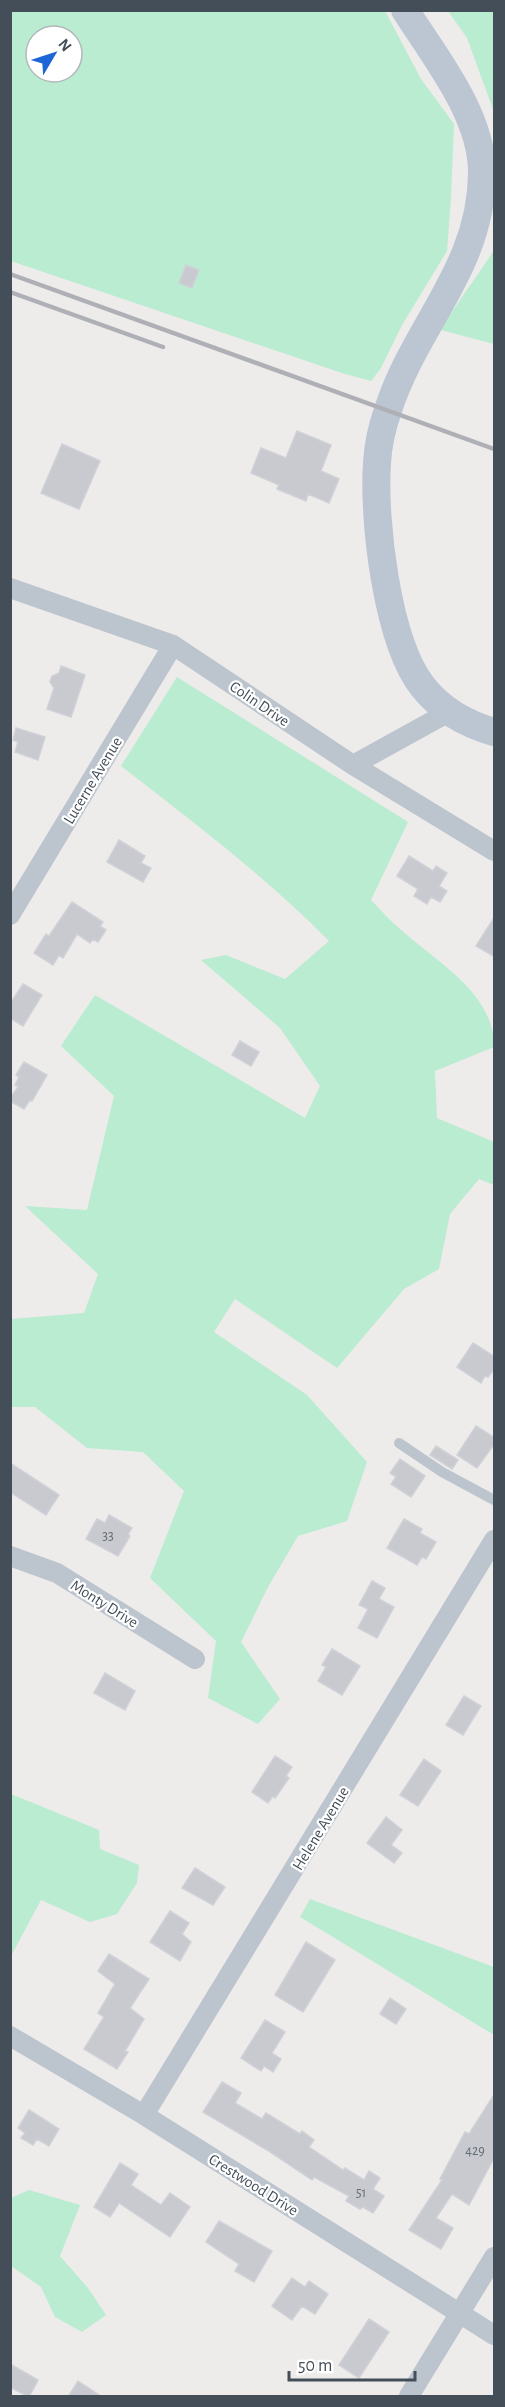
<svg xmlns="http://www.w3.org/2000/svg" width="505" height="2407" font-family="'Alegreya Sans',sans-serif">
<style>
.green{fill:#b9ecd0;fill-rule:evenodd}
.building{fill:#c8cad0;stroke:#cfd1d7;stroke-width:1.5}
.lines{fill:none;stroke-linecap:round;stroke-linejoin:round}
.lane{stroke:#bcc5ce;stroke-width:10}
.street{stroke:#bcc5ce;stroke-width:20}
.secondary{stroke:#bcc6d2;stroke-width:28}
.rail{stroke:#aeb0b6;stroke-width:4.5}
.labels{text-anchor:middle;stroke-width:4.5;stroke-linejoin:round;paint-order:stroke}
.number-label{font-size:14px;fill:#656d76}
.street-label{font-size:16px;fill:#444e58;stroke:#fff}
</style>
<rect width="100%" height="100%" fill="#eeebeb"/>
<!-- green -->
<path class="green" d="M10 11H385L421 79 454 124 451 197 447 251 402 325 381 368 371 381 345 374 11 261ZM36 36H72V72H36Z
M448 11H494V112L467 38Z
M494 250V344L441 330C457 302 477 277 494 250Z
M177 677 408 822 371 900C380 909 389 920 400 929 435 961 495 993 494 1047L435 1071 437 1118 494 1142V1185L479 1179 450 1214 439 1269 404 1289 337 1368 235 1299 214 1332 307 1395 367 1462 347 1521 298 1536 268 1587 241 1642 280 1699 258 1724 208 1698 216 1641 150 1578 184 1491 143 1452 87 1448 35 1407H11V1319L84 1313 98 1274 25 1206 87 1210 114 1096 61 1046 95 995 305 1118 320 1086 280 1028 201 960 226 955 285 979 329 941C266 877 192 821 121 766Z
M11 1794 99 1830 100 1849 139 1865 137 1883 117 1914 90 1922 41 1900 11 1956Z
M310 1899 494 1967V2035L300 1917Z
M29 2190 80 2205 60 2256 88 2288 106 2315 82 2332 55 2317 41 2287 11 2266V2198Z"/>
<!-- building -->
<path class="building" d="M186 265 199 270 192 288 179 283Z
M297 431 331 445 321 471 339 479 329 503 308 494 306 501 277 489 279 485 251 473 261 448 286 458Z
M62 444 100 461 79 509 41 493Z
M61 666 85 675 71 717 47 709 54 688 50 682 52 676 59 673Z
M16 728 45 737 38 760 15 752 18 742 13 740Z
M119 840 145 856 141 863 151 868 143 882 107 862Z
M409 856 433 871 436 866 447 873 439 886 447 891 440 902 431 897 427 904 414 896 418 889 397 876Z
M72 902 103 922 100 926 106 930 98 942 93 939 90 943 77 934 63 958 59 955 53 965 34 953 46 934 49 936Z
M495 916V957L476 946Z
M23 984 42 995 23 1026 10 1018V1004Z
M240 1041 259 1052 251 1066 232 1055Z
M24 1062 47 1075 32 1101 30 1100 24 1109 10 1101V1098L18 1087 15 1085 19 1077 16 1075Z
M473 1343 495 1357V1368L488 1377 485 1376 481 1383 457 1367Z
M476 1426 495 1438V1443L477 1468 457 1455Z
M436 1446 458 1460 452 1469 430 1455Z
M400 1459 425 1476 411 1497 391 1484 396 1477 390 1473Z
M10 1463 59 1495 46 1515 10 1492Z
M109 1515 132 1528 128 1534 130 1536 118 1556 86 1539 97 1519 105 1523Z
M404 1519 422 1529 420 1533 436 1542 426 1559 422 1557 417 1565 387 1548Z
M372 1581 385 1588 379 1599 394 1607 377 1638 358 1628 368 1609 359 1605Z
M332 1649 360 1666 342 1695 318 1681 326 1667 322 1665Z
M105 1673 135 1691 125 1710 94 1693Z
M464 1696 481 1706 463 1735 446 1725Z
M275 1756 292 1767 286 1776 289 1778 275 1798 273 1796 268 1803 252 1792Z
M424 1759 441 1771 418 1806 400 1795Z
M386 1817 402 1830 391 1845 402 1853 394 1863 367 1843Z
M195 1868 225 1887 213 1905 182 1888Z
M170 1911 189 1923 182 1934 191 1942 180 1961 150 1942Z
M306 1942 335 1960 303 2012 275 1995Z
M109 1954 149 1979 130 2008 144 2019 125 2051 128 2052 117 2069 84 2049 104 2017 98 2013 115 1984 98 1971Z
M390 1998 406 2009 396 2024 380 2014Z
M265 2020 285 2032 272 2053 281 2059 273 2072 264 2066 261 2071 241 2058Z
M222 2082 241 2093 235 2103 262 2119 266 2113 300 2134 302 2131 314 2140 309 2147 343 2170 345 2168 364 2180 369 2171 380 2178 373 2189 384 2196 373 2213 363 2207 360 2209 346 2201 349 2196 314 2177 312 2180 267 2150 203 2112Z
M495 2093V2156L469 2205 452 2194 436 2218 453 2228 441 2249 409 2230 442 2180 440 2179 465 2132 469 2134Z
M29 2110 59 2129 49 2146 37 2139 33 2145 21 2138 25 2133 18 2128Z
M120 2163 138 2174 131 2185 161 2205 170 2193 190 2207 170 2237 119 2203 110 2217 94 2207Z
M219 2221 272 2251 254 2282 235 2271 239 2264 206 2242Z
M292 2278 305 2287 309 2281 328 2294 315 2314 302 2306 292 2320 272 2306Z
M369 2319 389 2332 359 2378 339 2365Z
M10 2364 38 2380 29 2397 10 2387Z
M78 2381 102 2397H68Z"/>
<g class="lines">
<!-- lane -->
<path class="lane" d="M399 1443 442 1472 494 1500"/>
<!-- street -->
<path class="street" d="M10 588 173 645 353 765 494 851
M353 765 449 712
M10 915 173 645
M10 1556 57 1573 195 1659
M10 2036 144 2115 494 2335
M144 2115 494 1540
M409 2396 494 2257"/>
<!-- secondary -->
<path class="secondary" d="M405 10C435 57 482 115 482 172 482 268 415 325 388 410 382 427 378 445 377 463 373 520 387 642 423 687 442 711 466 724 494 732"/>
<!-- rail -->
<path class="rail" d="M10 274 494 449
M10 292 163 347"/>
</g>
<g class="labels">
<!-- number labels -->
<g class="number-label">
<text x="108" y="1540">33</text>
<text x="475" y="2155">429</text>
<text x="361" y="2197">51</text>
</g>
<!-- street labels -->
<g class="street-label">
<text transform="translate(260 703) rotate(34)" y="6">Colin Drive</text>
<text transform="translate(92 780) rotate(-59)" y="6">Lucerne Avenue</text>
<text transform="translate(105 1603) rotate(32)" y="6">Monty Drive</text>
<text transform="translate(320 1828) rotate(-59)" y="6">Helene Avenue</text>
<text transform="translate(254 2184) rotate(32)" y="6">Crestwood Drive</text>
</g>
</g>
<!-- border -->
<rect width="505" height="2407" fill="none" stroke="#444e58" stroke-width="24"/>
<!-- north arrow -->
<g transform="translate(54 54) rotate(51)"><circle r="28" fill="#ffffff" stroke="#b4b8bc" stroke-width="1.5"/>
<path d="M0-4.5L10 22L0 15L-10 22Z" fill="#1e65d5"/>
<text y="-9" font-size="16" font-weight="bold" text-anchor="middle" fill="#444e58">N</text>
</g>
<!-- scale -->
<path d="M289 2371v9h126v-9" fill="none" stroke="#444e58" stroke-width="3"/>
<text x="298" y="2371" font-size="18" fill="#444e58" stroke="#ffffff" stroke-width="4.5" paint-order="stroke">50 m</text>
</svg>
